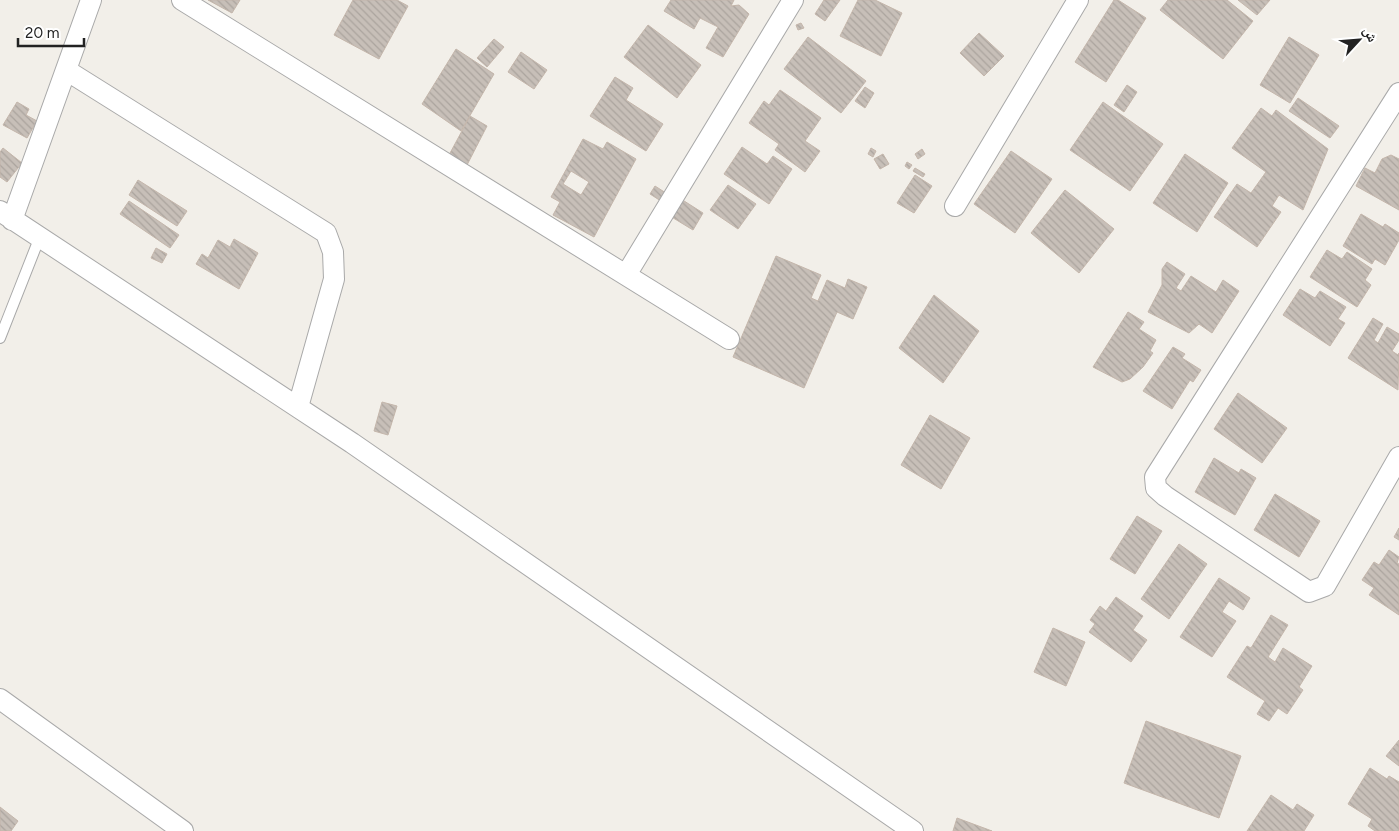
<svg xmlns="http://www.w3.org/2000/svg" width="1399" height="831" font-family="Figtree,'Noto Naskh Arabic',sans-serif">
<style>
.building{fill:url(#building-back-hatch);stroke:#c4b6ab;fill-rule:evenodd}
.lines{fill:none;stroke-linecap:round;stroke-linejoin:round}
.lane-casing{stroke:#a9a9a9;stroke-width:12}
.street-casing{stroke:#a9a9a9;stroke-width:22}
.lane{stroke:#fff;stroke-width:10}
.street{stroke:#fff;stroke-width:20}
</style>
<defs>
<pattern id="building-back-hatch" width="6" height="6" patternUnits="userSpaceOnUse" patternTransform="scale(1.25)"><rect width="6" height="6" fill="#c7bfb8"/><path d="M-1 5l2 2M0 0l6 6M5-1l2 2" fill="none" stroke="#aba49e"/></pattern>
</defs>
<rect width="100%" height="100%" fill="#f2efe9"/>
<!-- building -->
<path class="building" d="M208 0H240L232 13Z
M353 0H397L408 6 379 59 334 35Z
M671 0H734L731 6 739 5 749 14 723 57 706 48 718 27 700 18 694 29 664 11Z
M824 0H840L825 21 815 14Z
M858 0H875L902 13 881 56 840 36Z
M1114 0H1118L1146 18 1106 82 1075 62Z
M1168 0H1227L1253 21 1223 59 1160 10Z
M1238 0H1270L1257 15Z
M801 23 804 28 798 30 796 25Z
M648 25 701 65 677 98 624 57Z
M979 33 1004 56 984 76 960 53Z
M808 37 866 81 841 113 784 69Z
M1289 37 1319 55 1290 103 1260 85Z
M494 39 504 47 487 67 477 58Z
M456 49 494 74 461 131 422 104Z
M521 52 547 70 534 89 508 72Z
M615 77 633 88 626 100 663 124 646 151 590 116Z
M1127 85 1137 92 1124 112 1114 105Z
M865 87 874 93 865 108 855 101Z
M780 90 821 118 805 141 820 151 805 172 775 150 779 144 749 123 764 101 769 105Z
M1298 98 1339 126 1330 138 1289 111Z
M17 102 29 109 26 115 37 121 27 138 3 125Z
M1103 102 1163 144 1130 191 1070 150Z
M1261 108 1272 116 1276 110 1328 149 1303 210 1279 195 1272 206 1281 212 1257 247 1214 217 1237 184 1251 193 1266 172 1232 148Z
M470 116 487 126 467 165 449 155Z
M583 139 603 149 607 142 636 159 594 237 553 215 560 202 551 197ZM571 171 589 182 581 195 563 184Z
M742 147 767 164 773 156 792 169 769 204 724 174Z
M3 148 22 163 7 182 0 177V152Z
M871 148 876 151 873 157 868 154Z
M922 149 925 154 918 159 915 154Z
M1011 151 1052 179 1015 233 974 204Z
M883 154 889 164 880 169 874 159Z
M1185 154 1228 183 1197 232 1153 203Z
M1391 155 1399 159V210L1356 186 1365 168 1375 173 1382 159Z
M907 162 912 165 909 169 905 166Z
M915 168 925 174 923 177 913 171Z
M915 175 932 186 914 213 897 203Z
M138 180 187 211 177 226 129 195Z
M728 185 756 204 738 229 710 210Z
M655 186 669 195 664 203 650 194Z
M1065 190 1114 229 1079 273 1031 233Z
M681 199 703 213 693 230 670 216Z
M129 201 179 235 170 248 120 214Z
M1361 214 1383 227 1385 224 1399 233V240L1385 265 1375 259 1372 264 1343 246Z
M234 239 258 253 239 289 196 264 202 254 208 258 218 240 230 247Z
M156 248 167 254 162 263 151 258Z
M1327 250 1342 259 1347 252 1372 269 1365 280 1371 285 1357 307 1310 277Z
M776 256 821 275 811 298 818 301 827 280 845 288 848 279 867 287 853 319 837 312 804 388 733 357Z
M1167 262 1185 274 1176 288 1181 291 1191 276 1216 292 1223 280 1239 291 1212 333 1199 324 1189 333 1148 312 1162 285V269Z
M1300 289 1315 298 1320 291 1346 307 1338 319 1345 323 1330 346 1283 315Z
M934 295 979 331 943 383 899 348Z
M1128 312 1144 322 1139 329 1156 340 1150 351 1153 353 1143 367 1130 379 1122 382 1093 367Z
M1373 318 1383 324 1374 340 1378 343 1387 327 1399 334V340L1392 351 1398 355 1399 353 1398 390 1348 358Z
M1173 347 1185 354 1182 358 1201 370 1193 382 1190 380 1172 409 1143 391Z
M1238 393 1287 428 1262 463 1214 429Z
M382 402 397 406 388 435 374 431Z
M930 415 970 438 941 489 901 465Z
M1214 458 1239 473 1241 469 1256 478 1235 515 1195 492Z
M1275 494 1320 521 1299 557 1254 530Z
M1137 516 1162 531 1135 574 1110 559Z
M1399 528V540L1394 537Z
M1179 544 1207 564 1169 619 1141 599Z
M1389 550 1399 557 1397 563 1399 564V615L1369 595 1374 588 1362 580 1374 562 1379 565Z
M1219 578 1250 598 1243 610 1229 601 1222 612 1236 621 1212 657 1180 637Z
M1116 597 1143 616 1133 630 1147 640 1131 662 1089 632 1095 624 1090 620 1100 606 1106 611Z
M1271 615 1288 625 1268 657 1275 662 1283 648 1312 666 1299 687 1303 690 1287 714 1278 708 1269 721 1257 714 1265 701 1227 677 1247 646 1251 648Z
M1053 628 1085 642 1066 686 1034 672Z
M1146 721 1241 756 1219 818 1124 783Z
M1399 740V766L1386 756Z
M1370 768 1387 779 1389 776 1399 782V831H1375L1368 826 1372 819 1348 804Z
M1271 795 1293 810 1297 804 1314 815 1304 831H1247Z
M0 807 18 821 11 831H0Z
M957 818 992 831H953Z"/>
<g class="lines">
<defs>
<path id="lane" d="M0 338 39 239"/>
<path id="street" d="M182 0 729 339
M66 70 326 233 333 252 334 279 298 407
M1399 93 1155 477 1156 488 1165 496 1309 592 1325 586 1399 457
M955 206 1078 0
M0 211 352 443 913 831
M12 220 91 0
M626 275 793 0
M0 699 183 831"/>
</defs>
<!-- lane casing -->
<use href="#lane" class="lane-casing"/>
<!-- street casing -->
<use href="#street" class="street-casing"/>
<!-- lane -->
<use href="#lane" class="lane"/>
<!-- street -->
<use href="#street" class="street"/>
</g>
<!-- north arrow -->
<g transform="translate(1359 40) rotate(64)" stroke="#ffffff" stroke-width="4" paint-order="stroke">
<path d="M0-4L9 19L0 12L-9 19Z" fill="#222222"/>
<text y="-8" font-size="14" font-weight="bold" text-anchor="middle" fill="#222222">ش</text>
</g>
<!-- scale -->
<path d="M18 38v8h66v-8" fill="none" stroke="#222222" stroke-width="2.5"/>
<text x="25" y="38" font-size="15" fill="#222222" stroke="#ffffff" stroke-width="4" paint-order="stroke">20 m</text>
</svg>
